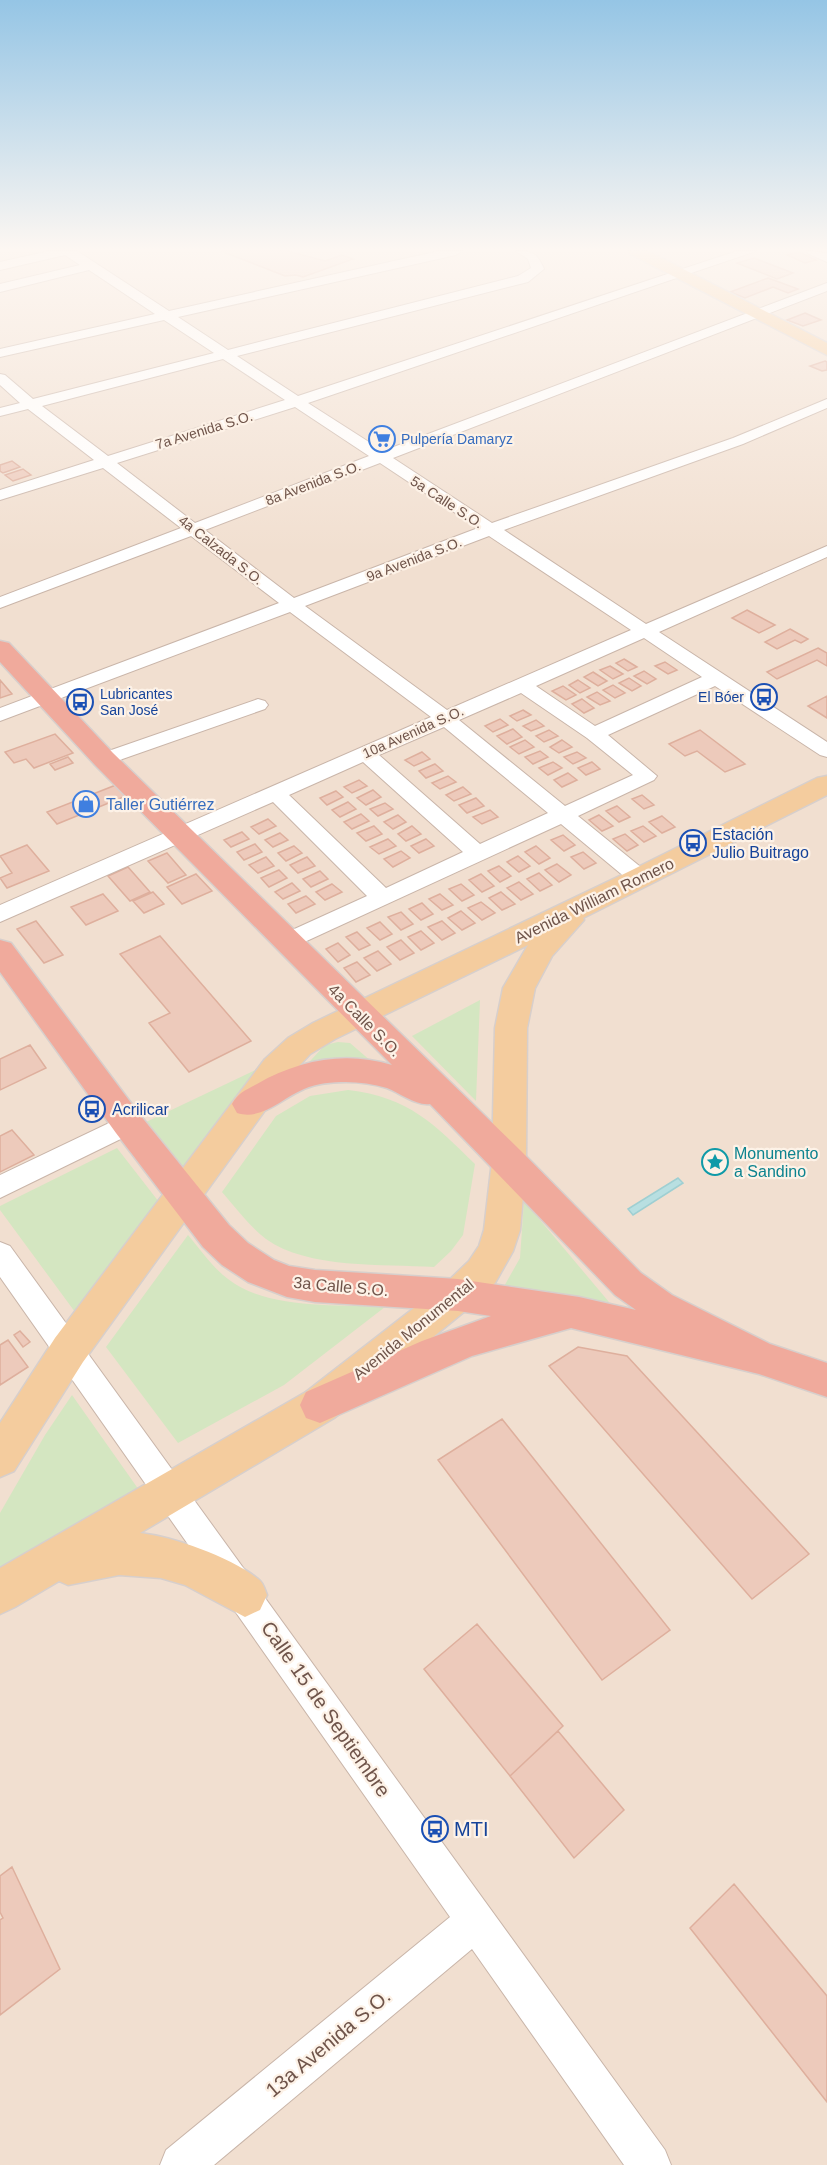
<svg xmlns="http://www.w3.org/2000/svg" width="827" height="2165" font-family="Arial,sans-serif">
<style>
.residential{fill:#f1dfd0}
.green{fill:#d4e6c1}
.water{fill:#b8dfe1;stroke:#9fcfd2;stroke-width:1.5}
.building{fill:#edcabb;stroke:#deaf9d;stroke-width:1.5}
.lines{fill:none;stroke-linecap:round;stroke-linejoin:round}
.minor-casing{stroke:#c9b5a9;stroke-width:2}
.major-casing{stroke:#d7cfcc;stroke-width:3}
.highway-casing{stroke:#d7cfcc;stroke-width:3}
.minor{fill:#fff;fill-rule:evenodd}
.major{fill:#f4cc9e;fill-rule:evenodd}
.highway{fill:#f0aa9c;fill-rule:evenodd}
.labels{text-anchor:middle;stroke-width:4.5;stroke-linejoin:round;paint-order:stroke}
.far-street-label{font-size:14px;fill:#6f544a;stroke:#fdf2e7}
.far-shop-label{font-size:14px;fill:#366cbe;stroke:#fdf2e7;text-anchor:start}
.far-transit-label{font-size:14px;fill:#164399;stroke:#fdf2e7;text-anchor:start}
.shop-label{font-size:16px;fill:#366cbe;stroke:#fdf2e7;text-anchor:start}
.transit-label{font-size:16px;fill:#164399;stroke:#fdf2e7;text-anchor:start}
.street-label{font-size:16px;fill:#6f544a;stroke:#fdf2e7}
.culture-label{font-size:16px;fill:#0d838f;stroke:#fdf2e7;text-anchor:start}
.near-street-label{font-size:20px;fill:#6f544a;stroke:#fdf2e7}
.near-transit-label{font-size:20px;fill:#164399;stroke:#fdf2e7;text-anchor:start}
</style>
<rect width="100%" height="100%" fill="#faeee1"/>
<!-- residential -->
<path class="residential" d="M0 251H827V2165H0Z"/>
<!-- green -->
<path class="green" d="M480 1000 476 1101 412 1036Z
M338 1042 350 1043 379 1068 298 1074 325 1045Z
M266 1065 246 1083 182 1171 144 1123Z
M348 1090C409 1097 434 1124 475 1164L463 1235 451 1251 434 1267C384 1264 307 1269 266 1239 249 1226 236 1208 222 1192L276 1116 310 1096Z
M117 1148 159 1202 75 1312 0 1210V1206Z
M524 1201 609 1302 502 1290 520 1258Z
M188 1235C201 1250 212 1267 228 1279 267 1310 338 1304 385 1307L284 1385 178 1443 106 1347Z
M72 1395 139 1490 0 1572V1513L45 1435Z"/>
<!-- water -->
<path class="water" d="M678 1178 683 1183 633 1215 628 1209Z"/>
<!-- building -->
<path class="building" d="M221 251H288L325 261 342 255 353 259 303 277 296 275 285 276Z
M799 252 816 260 805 263 787 255Z
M754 258 793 273 777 279 737 263Z
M768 278 798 289 788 293 773 287 745 298 730 292Z
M805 313 821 320 803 326 787 320Z
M825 361 827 362V370L822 371 810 366Z
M12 461 20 467 3 473 0 471V465Z
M23 469 31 475 13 481 5 475Z
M747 610 775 625 759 633 732 618Z
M790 629 808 639 801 643 795 640 777 649 765 642Z
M818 648 827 653V666L817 660 777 679 767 672Z
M624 659 637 667 628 671 616 663Z
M665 662 677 670 668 674 655 666Z
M610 666 623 674 613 679 600 670Z
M644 671 656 679 647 684 634 676Z
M593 672 607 681 598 686 584 677Z
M629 678 641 686 632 691 619 683Z
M0 680 12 694 0 698Z
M578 680 590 688 580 693 569 685Z
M613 685 625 693 615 698 603 690Z
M563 686 576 695 566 700 552 691Z
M597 692 610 701 600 705 587 697Z
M827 696V718L808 706Z
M582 699 594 708 584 713 572 704Z
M523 710 531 715 517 721 510 716Z
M500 719 508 725 493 732 485 726Z
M536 720 544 726 531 731 523 726Z
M513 729 522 737 507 744 497 736Z
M549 730 558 736 544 742 536 736Z
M700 730 745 764 725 772 697 751 685 756 669 744Z
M55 734 73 753 34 768 26 759 14 763 5 752Z
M525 740 534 747 519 754 510 747Z
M562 740 572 747 559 753 550 747Z
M540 751 548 757 533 764 525 757Z
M422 752 430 759 414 766 405 760Z
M577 752 586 758 573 764 564 757Z
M68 757 73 763 55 770 50 764Z
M553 762 562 768 548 775 539 768Z
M592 762 600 769 586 775 578 768Z
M435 764 443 771 426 778 419 771Z
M568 773 577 780 562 787 554 780Z
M448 776 456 782 440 789 432 783Z
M359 780 367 786 352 793 344 787Z
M116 785 126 796 57 824 47 812Z
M463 787 471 794 454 801 446 795Z
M373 790 381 797 366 805 357 798Z
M336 791 343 797 327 805 320 798Z
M642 795 654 805 644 809 632 799Z
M476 798 484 806 467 813 459 805Z
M348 802 356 809 340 817 332 810Z
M385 803 393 809 378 816 370 809Z
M617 806 630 817 619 822 606 811Z
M490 810 498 817 482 824 473 817Z
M361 814 369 821 352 829 344 822Z
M398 815 406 822 393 829 384 822Z
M599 815 613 826 602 831 589 820Z
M662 816 675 827 662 833 649 822Z
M268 819 276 826 259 834 251 827Z
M374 826 382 834 366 841 357 833Z
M412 826 421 834 406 841 398 834Z
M643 826 656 836 644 842 631 831Z
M242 832 249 839 231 847 224 840Z
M280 833 288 840 273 847 265 840Z
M625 834 638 845 627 851 613 839Z
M563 835 575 845 564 851 551 840Z
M388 839 396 846 379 854 370 847Z
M426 839 434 846 419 853 411 846Z
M255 844 262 852 244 860 237 852Z
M27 845 49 871 7 888 0 878 12 873 0 856Z
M294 846 302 853 286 861 278 853Z
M536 846 550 858 539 864 525 852Z
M401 851 410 858 393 867 384 859Z
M583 852 596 863 584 869 571 857Z
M167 853 186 875 168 883 148 861Z
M518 856 530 866 519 872 507 862Z
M266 857 274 866 258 873 249 865Z
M307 857 315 866 298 873 290 865Z
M557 864 571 875 559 882 545 870Z
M499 866 511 876 500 882 488 871Z
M128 867 150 892 130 901 108 876Z
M279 870 287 878 269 887 261 878Z
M320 871 328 879 311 887 303 879Z
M539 873 552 885 540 891 527 879Z
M196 874 212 891 182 904 167 887Z
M481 874 494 886 482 892 469 880Z
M519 882 533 894 521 900 507 888Z
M292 883 300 891 283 899 275 892Z
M332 884 342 892 325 900 316 892Z
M461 884 474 895 462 901 449 889Z
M153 892 164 904 144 913 133 901Z
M501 892 515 904 502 910 489 898Z
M103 894 118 911 86 925 71 907Z
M440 894 453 905 442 910 429 899Z
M306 896 315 904 296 913 288 904Z
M481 902 495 913 482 920 468 908Z
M422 903 433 914 421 920 409 909Z
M461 911 475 923 462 930 448 918Z
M401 912 413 924 401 930 388 917Z
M36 921 63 955 44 963 17 929Z
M442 921 455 933 442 940 428 927Z
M380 922 392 934 380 940 367 928Z
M421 931 434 943 421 950 408 937Z
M357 932 370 945 359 950 346 937Z
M160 936 251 1041 189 1072 149 1023 170 1013 120 954Z
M401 940 414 953 400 960 387 947Z
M338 943 350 955 338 962 326 949Z
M378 951 391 964 377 971 364 958Z
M357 962 370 975 356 982 344 968Z
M30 1045 46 1068 0 1090V1059Z
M12 1130 34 1155 0 1172V1136Z
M20 1331 30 1342 23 1347 14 1335Z
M8 1340 28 1367 0 1385V1345Z
M578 1347 627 1356 809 1554 752 1599 549 1366Z
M502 1419 670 1630 602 1680 438 1460Z
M477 1624 563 1726 510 1776 424 1669Z
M558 1731 624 1810 574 1858 510 1776Z
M12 1867 60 1969 0 2015V1920L3 1918 0 1912V1876Z
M734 1884 827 1996V2102L690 1928Z"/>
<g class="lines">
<defs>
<path id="minor" d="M49 251H77L169 311 439 251H462L456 255 178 317 228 350 518 276 531 268 528 259 516 251C533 251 537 253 544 269L528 282 237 356 298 396 737 251H756L308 403 383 451 827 283V291L393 458 492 523 733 438 827 399V408L743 444 504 530 646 624 827 546V557L659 632 827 742V757L820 755 715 686 608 735 657 776 654 780 578 816 648 873 651 878 648 883 640 885 632 883 561 824 287 950 279 948 275 942 279 936 367 896 273 802 0 922V905L431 717 290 612 0 721V708L279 603 191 536 0 608V597L181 528 103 468 0 500V490L94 460 28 409 0 416V408L20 403 0 385V374L5 375 33 399 214 353 164 320 0 357V349L155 314 89 270 0 292V284L80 265 65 255 0 270V262ZM223 359 285 400 108 456 42 406ZM295 407 369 456 195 523 117 463ZM380 463 478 528 294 598 205 530ZM489 536 631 630 447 710 305 606ZM644 638 702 677 595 726 536 686ZM521 693 587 738 633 775 565 806 459 720ZM444 727 548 813 480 844 379 755ZM363 762 463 852 386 888 289 795Z
M807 251 827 253V262L809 254Z
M258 699 265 701 268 705 265 709 111 763H97L94 759 97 755Z
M128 1114 137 1117 141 1124 137 1131 0 1198V1175Z
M0 1242 10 1246 665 2150 671 2165H624L472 1949 214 2165H160L166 2150 450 1917 0 1277Z"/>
<path id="major" d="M628 251H648L827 343V355L630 254Z
M827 776V795L583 918 584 920 552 956 535 988 527 1028 526 1161 520 1230 513 1251 495 1283 471 1306 334 1418 140 1533C174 1537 231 1557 258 1579 263 1582 265 1590 267 1595L260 1610 245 1617 185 1585 161 1578 119 1575 68 1585 59 1581 15 1607 0 1614V1568L306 1392 445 1284 469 1261 479 1246 484 1230 492 1161 495 1028 503 988 528 945 335 1039 310 1054 289 1077 83 1362 14 1471 0 1477V1423L55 1338 265 1059 288 1038 313 1023 630 871 817 778Z"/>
<path id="highway" d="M0 641 9 643 113 753 521 1151 641 1273 672 1295 770 1344 827 1363V1397L759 1374 571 1328 472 1356 320 1423 306 1418 300 1405 306 1392 422 1341 491 1316 458 1311 315 1302 287 1297 248 1282 222 1265 203 1247 116 1133 0 972V940L11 943 140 1115 229 1225 248 1243 274 1260 289 1266 315 1270 458 1279 579 1297 636 1310 615 1295 430 1104C416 1106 400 1093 387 1088 374 1084 359 1082 346 1082 332 1082 317 1083 304 1089 282 1098 262 1121 237 1113L232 1104C238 1093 246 1090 257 1084 299 1060 345 1051 392 1065L95 765 0 662Z"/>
</defs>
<!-- minor casing -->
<use href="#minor" class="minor-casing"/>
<!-- major casing -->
<use href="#major" class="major-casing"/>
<!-- highway casing -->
<use href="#highway" class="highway-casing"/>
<!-- minor -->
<use href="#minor" class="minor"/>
<!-- major -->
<use href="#major" class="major"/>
<!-- highway -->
<use href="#highway" class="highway"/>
</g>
<!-- sky -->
<linearGradient id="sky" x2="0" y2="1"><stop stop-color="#95c5e5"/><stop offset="0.45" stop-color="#fdf7f2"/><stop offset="1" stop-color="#fdf7f2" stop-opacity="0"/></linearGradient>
<rect width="827" height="554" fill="url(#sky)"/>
<!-- icons -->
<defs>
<symbol id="supermarket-ring" viewBox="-11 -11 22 22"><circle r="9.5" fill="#fdf2e7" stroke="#3f7fe0" stroke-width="1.5"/><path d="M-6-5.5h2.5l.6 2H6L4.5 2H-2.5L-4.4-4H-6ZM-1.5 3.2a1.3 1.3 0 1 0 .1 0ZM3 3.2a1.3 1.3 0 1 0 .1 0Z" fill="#3f7fe0"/></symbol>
<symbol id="bus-ring" viewBox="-11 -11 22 22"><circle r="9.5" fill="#fdf2e7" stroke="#1a4fb4" stroke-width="1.5"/><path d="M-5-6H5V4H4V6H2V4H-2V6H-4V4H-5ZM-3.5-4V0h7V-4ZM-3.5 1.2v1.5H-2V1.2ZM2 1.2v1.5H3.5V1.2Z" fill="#1a4fb4"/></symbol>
<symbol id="shop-ring" viewBox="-11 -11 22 22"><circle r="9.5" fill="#fdf2e7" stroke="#3f7fe0" stroke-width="1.5"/><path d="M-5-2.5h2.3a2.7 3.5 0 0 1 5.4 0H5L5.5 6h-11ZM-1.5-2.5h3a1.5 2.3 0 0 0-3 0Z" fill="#3f7fe0"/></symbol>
<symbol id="sight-ring" viewBox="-11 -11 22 22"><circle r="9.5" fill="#fdf2e7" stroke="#0f9aa8" stroke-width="1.5"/><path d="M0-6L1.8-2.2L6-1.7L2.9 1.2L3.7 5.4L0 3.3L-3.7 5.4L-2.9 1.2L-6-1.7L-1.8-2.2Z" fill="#0f9aa8"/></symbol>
</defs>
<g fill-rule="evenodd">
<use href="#supermarket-ring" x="367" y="424" width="30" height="30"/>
<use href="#bus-ring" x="749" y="682" width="30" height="30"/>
<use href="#bus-ring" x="65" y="687" width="30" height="30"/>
<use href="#shop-ring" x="71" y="789" width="30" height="30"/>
<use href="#bus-ring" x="678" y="828" width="30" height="30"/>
<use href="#bus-ring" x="77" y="1094" width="30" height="30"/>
<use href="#sight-ring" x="700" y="1147" width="30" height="30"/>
<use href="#bus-ring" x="420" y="1814" width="30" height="30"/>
</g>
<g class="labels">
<!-- far-street labels -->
<g class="far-street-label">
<text transform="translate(204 430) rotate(-17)" y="5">7a Avenida S.O.</text>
<text transform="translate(313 483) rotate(-21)" y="5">8a Avenida S.O.</text>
<text transform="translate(447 502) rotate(33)" y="5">5a Calle S.O.</text>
<text transform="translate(221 550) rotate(38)" y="5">4a Calzada S.O.</text>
<text transform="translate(414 559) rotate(-21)" y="5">9a Avenida S.O.</text>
<text transform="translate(413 732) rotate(-24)" y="5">10a Avenida S.O.</text>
</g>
<!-- far-shop labels -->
<g class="far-shop-label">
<text x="401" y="444">Pulpería Damaryz</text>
</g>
<!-- far-transit labels -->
<g class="far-transit-label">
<text x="100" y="699">Lubricantes<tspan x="100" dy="16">San José</tspan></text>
<text x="744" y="702" text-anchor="end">El Bóer</text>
</g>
<!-- shop labels -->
<g class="shop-label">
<text x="106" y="810">Taller Gutiérrez</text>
</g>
<!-- transit labels -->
<g class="transit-label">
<text x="712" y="840">Estación<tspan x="712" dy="18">Julio Buitrago</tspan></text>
<text x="112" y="1115">Acrilicar</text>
</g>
<!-- street labels -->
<g class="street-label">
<text transform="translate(594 900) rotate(-26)" y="6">Avenida William Romero</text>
<text transform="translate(365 1020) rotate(45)" y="6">4a Calle S.O.</text>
<text transform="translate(341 1286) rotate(5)" y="6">3a Calle S.O.</text>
<text transform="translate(413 1329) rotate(-39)" y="6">Avenida Monumental</text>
</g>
<!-- culture labels -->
<g class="culture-label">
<text x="734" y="1159">Monumento<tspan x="734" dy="18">a Sandino</tspan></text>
</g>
<!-- near-street labels -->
<g class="near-street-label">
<text transform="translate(326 1709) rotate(55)" y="7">Calle 15 de Septiembre</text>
<text transform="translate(328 2043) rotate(-40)" y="7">13a Avenida S.O.</text>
</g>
<!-- near-transit labels -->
<g class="near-transit-label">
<text x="454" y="1836">MTI</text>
</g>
</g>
</svg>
